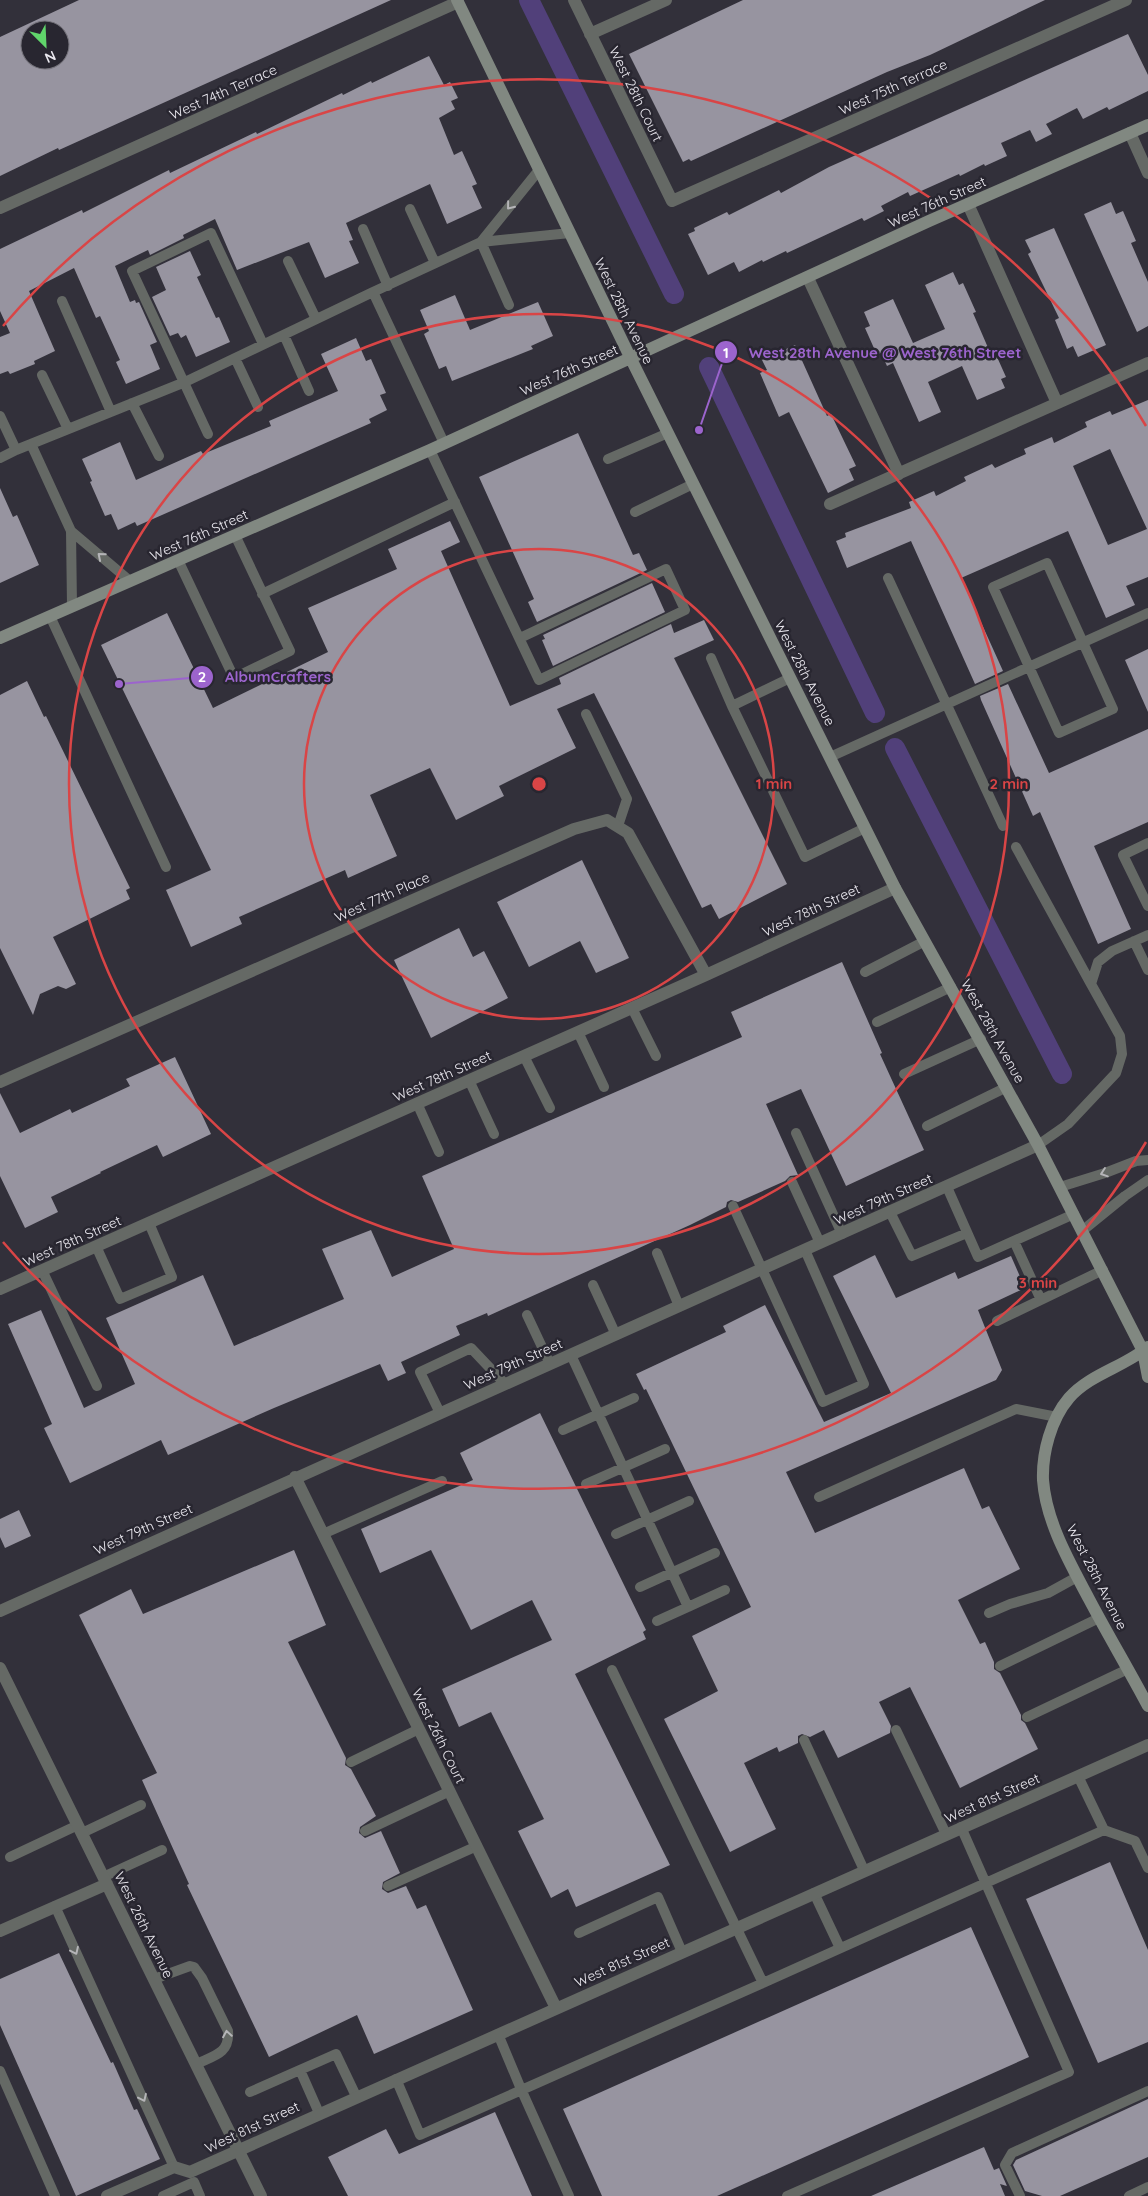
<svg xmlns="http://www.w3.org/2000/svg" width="1148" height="2196" font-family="Quicksand,sans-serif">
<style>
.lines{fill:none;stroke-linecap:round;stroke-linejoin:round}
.canal{stroke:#51407a;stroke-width:20}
.building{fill:#9794a0;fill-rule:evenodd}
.lane{stroke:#656965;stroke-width:10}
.street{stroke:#656965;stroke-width:12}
.secondary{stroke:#818881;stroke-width:12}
.oneway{stroke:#b5b5b8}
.ring{fill:none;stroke:#d94546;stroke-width:2.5}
.labels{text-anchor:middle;stroke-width:5;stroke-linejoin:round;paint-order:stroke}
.street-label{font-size:14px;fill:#eae8ef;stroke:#282630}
.centre{fill:#d94546;stroke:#282630;stroke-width:2.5}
.ring-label{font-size:15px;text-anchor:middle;font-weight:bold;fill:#d94546;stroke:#282630;stroke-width:5;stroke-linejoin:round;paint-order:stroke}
.leader{fill:none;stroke:#9c64cd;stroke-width:2}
.callout-dot{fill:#9c64cd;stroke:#282630;stroke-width:2}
.mark-label{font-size:15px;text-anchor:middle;font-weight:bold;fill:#fff}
.callout-label{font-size:15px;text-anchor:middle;font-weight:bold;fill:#9c64cd;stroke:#282630;stroke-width:5;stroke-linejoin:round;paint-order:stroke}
</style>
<rect width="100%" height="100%" fill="#32303a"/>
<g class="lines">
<!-- canal -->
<path class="canal" d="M529 0 674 294
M709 367 875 713
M895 748 1062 1074"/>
</g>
<!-- building -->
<path class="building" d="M79 0H391L59 150 58 148 0 176V37ZM29 30H60V60H30Z
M743 0H1045L930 55 887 72 691 161 689 159 683 162 629 54Z
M1128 34 1148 75V91L1109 110 1107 107 1083 119 1077 108 1046 124 1052 134 1036 142 1030 130 1001 143 1007 156 985 166 984 164 960 176 959 174 910 196 908 192 881 206 884 211 864 221 862 218 787 253 786 251 763 262 762 260 739 272 734 262 708 275 688 234 695 231 694 228 727 212 729 215 779 190 781 193 829 167Z
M429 56 444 85 450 82 458 98 451 101 455 109 439 118 454 155 462 151 477 184 472 186 482 208 447 224 430 184 346 223 353 240 349 241 359 263 325 278 309 242 237 270 215 219 183 235 184 238 150 255 148 250 115 266 130 302 135 300 136 303 139 302 157 342 150 345 160 369 126 384 116 362 120 360 100 316 96 318 74 268 29 291 55 351 34 361 35 364 10 374 8 371 0 374V337L10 333 0 311V249L82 210 83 213 169 170 170 173 256 132 257 134 342 93 343 95 371 81 372 83Z
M1111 202 1116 214 1123 211 1136 241 1131 243 1148 282V326L1137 332 1084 214Z
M1054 228 1106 345 1078 357 1073 346 1067 349 1055 320 1059 318 1028 254 1031 252 1025 240Z
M190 251 201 275 197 277 216 318 219 317 230 342 196 357 186 335 181 338 178 333 170 336 152 297 166 290 156 267Z
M953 272 959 285 963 283 976 312 973 313 989 350 993 348 1006 377 1001 379 1005 388 977 400 962 366 928 382 941 412 919 422 893 363 887 366 881 353 877 355 865 328 870 326 864 312 893 299 913 343 945 329 925 285Z
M455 295 470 330 538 302 553 336 531 346 533 349 452 381 446 366 439 369 424 334 429 331 420 310Z
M356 338 366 361 371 359 386 393 380 395 387 410 369 419 371 423 137 526 135 522 118 530 111 514 105 516 90 482 92 481 82 459 120 442 136 480 201 451 203 454 271 426 269 421 338 391 321 354Z
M795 345 827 416 831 414 856 466 849 469 854 480 828 493 789 412 779 417 760 373 767 370 762 360Z
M1148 400V577L1126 586 1135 605 1106 618 1068 531 961 578 1003 671 975 684 911 541 847 568 836 541 846 537 845 533 911 508 909 502 934 491 936 496 966 481 964 477 992 464 995 468 1026 454 1024 449 1052 437 1054 443 1087 427 1085 422 1110 411 1112 415ZM1110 449 1147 529 1108 545 1073 466Z
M578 433 633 555 639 553 647 570 537 622 528 602 534 599 479 477Z
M0 488 13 517 17 515 39 565 0 583Z
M450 521 460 542 441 551 510 706 561 684 559 678 671 624 674 633 704 620 714 640 674 658 787 884 719 919 711 904 702 908 594 693 557 709 576 748 499 786 504 796 456 820 430 768 370 795 397 856 348 878 345 870 239 917 242 924 191 947 166 890 211 870 101 645 167 613 213 708 328 652 308 608 397 569 388 549Z
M652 583 665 612 553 666 542 640 545 639 543 635Z
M1148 649V712L1125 660Z
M27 681 44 717 46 716 130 888 126 890 130 899 53 937 76 984 66 989 58 986 40 994 33 1015 0 948V695Z
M1008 684 1049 773 1148 729V822L1094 846 1131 929 1098 944 1040 812 1033 816 981 700 980 696Z
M582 860 629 958 596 973 580 941 529 967 497 902Z
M459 928 473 957 484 951 508 998 431 1038 394 960Z
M842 962 882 1053 880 1054 924 1150 846 1186 801 1089 766 1104 798 1175 790 1176 785 1181 738 1202 731 1200 727 1202 726 1207 690 1225 488 1316 487 1313 456 1326 460 1335 401 1362 406 1373 388 1381 380 1364 274 1408 168 1455 161 1440 70 1483 44 1428 52 1424 8 1324 41 1310 84 1408 135 1384 106 1318 203 1275 234 1346 344 1299 322 1249 371 1230 392 1277 454 1249 422 1176 742 1037 731 1012Z
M175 1057 211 1134 163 1157 157 1145 100 1172 101 1173 51 1197 58 1212 25 1228 0 1176V1093L20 1133 70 1109 72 1113 130 1086 126 1079Z
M875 1255 896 1298 955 1272 958 1279 1011 1256 1025 1288 978 1310 1002 1370 996 1380 786 1472 815 1533 964 1468 982 1509 989 1506 1020 1569 958 1600 980 1644 985 1642 994 1662V1669L1000 1673 1021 1715V1720L1025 1723 1038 1749 960 1788 910 1687 879 1702 891 1726 890 1733 838 1758 824 1730 810 1737 802 1734 798 1736V1743L779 1752 777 1747 744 1763 776 1829 730 1852 664 1719 718 1691 692 1636 751 1607 646 1389 644 1390 636 1374 726 1332 723 1326 765 1305 824 1422 891 1393 833 1276Z
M540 1413 646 1630 643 1632 646 1639 575 1674 670 1865 576 1907 568 1889 551 1898 518 1831 544 1819 491 1712 459 1727 442 1689 552 1640 532 1600 471 1630 431 1550 380 1573 361 1529 473 1480 460 1453Z
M19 1510 31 1536 5 1548 0 1537V1519Z
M294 1550 326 1625 288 1642 346 1758 345 1765 351 1769 376 1816 360 1827 359 1833 365 1838 381 1831 400 1873 383 1882 382 1889 388 1893 406 1886 417 1909 426 1905 473 2010 374 2054 357 2015 269 2057 187 1885 189 1884 142 1780 157 1773 79 1615 131 1589 143 1614Z
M1110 1862 1148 1950V2042L1098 2063 1026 1899Z
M971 1927 1029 2057 717 2196H602L563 2109Z
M59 1953 111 2063 113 2062 134 2110 137 2109 160 2159 76 2196 0 2025V1979Z
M1148 2099V2157L1060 2196H1042L1025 2191 1013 2165 1016 2160Z
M495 2112 532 2196H348L328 2157 386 2129 399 2154Z
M984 2147 994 2170 999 2168 1007 2186 1000 2184 1005 2196H871Z"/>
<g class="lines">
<!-- lane -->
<path class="lane" d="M410 209 435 263
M363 229 388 286
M481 242 539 170
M481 242 509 305
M288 261 316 319
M62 301 111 412
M284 335 309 391
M235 358 258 407
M42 375 68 429
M132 403 159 456
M0 416 16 450 31 444
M208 434 132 271 211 233 263 344
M444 443 373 292 481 242 570 233
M430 450 539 680 685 610 666 569 520 638
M0 458 16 450
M608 459 668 433
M635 512 693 484
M71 531 130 581
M178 560 234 678 290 651 235 535
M1047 563 1113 709 1059 733 993 587Z
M888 578 1003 826
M262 594 455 502
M72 606 71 531 31 444 185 382 373 292
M50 616 166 867
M711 658 732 706
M790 678 732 706 805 857 865 828
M586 714 627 799 618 826
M830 757 1148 613
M1148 843 1123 855 1148 906
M1016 847 1091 984
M1134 941 1148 970
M865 972 925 941
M632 1008 656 1056
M877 1022 951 987
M578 1032 604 1087
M524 1056 550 1108
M904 1074 981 1039
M469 1080 494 1134
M417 1103 439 1152
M927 1126 1007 1087
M796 1133 842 1234
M1038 1145 1068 1124 1116 1073 1122 1054 1120 1036 1091 984 1098 962 1112 951 1148 935
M792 1182 820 1243
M947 1187 978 1257 1074 1214
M1060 1187 1105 1173 1136 1161 1148 1160
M733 1206 823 1402 864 1384 805 1250
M890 1212 912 1256 967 1233
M1082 1231 1125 1196 1148 1180
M1014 1241 1041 1300
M96 1246 120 1299 172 1277 149 1223
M657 1253 679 1306
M42 1270 97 1386
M593 1285 616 1335
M527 1315 550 1364
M997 1321 1103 1270
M571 1355 688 1607 725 1590
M440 1413 420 1372 471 1348 505 1384
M563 1430 634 1398
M586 1484 665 1449
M819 1497 1016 1409 1057 1417
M323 1534 442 1481
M616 1534 689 1501
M640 1587 715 1553
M989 1613 1010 1604 1048 1593 1077 1577
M657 1621 688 1607
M1000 1666 1099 1618
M612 1670 763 1983 1104 1830
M1027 1717 1128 1669
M896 1730 946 1834
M804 1740 864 1870
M351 1762 419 1729
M1078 1776 1104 1830 1135 1841 1148 1868
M365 1831 450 1791
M82 1833 141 1805
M10 1857 78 1825
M103 1877 162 1850
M388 1886 477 1846
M814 1893 840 1948
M55 1906 174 2167
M579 1933 658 1897 682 1952
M154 1979 190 1966 194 1967 202 1978 228 2031C230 2054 213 2056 196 2064
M498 2034 521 2089 569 2196
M300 2070 319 2113
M0 2071 55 2196
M396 2079 420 2135 763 1983
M250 2092 336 2054 356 2096
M163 2196 194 2182 200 2196
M787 2196 1069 2072 961 1827
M1020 2196 1005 2165 1012 2153 1148 2091
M1129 2196 1148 2187"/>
<!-- street -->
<path class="street" d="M574 0 672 201 1126 0
M590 34 666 0
M1130 133 1148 173
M968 204 1057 403
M0 208 458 2
M808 278 899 474
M830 504 1148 363
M0 1082 574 829 607 820 628 833 706 975
M0 1289 706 975 895 888
M295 1477 556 2008
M0 1611 1038 1145
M0 1668 261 2196
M0 1931 107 1884
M107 2196 174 2167 190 2172 1148 1745"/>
<!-- secondary -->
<path class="secondary" d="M457 0 631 359 895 888 1038 1145 1143 1351 1148 1357
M0 638 430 450 929 221 1148 125
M1148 1347C1124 1367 1090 1374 1069 1398 1051 1419 1042 1453 1043 1480 1046 1522 1070 1563 1089 1599 1108 1635 1129 1670 1148 1706
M1143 1351 1148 1377"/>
</g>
<!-- one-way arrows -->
<defs><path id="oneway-chevron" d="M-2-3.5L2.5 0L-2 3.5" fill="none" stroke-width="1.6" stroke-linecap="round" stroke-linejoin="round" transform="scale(1.25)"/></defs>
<g class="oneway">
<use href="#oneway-chevron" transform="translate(510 206) rotate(129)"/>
<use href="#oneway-chevron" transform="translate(101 556) rotate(-140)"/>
<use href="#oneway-chevron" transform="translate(1104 1173) rotate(161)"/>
<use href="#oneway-chevron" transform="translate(75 1951) rotate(65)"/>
<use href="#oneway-chevron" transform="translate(227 2034) rotate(-99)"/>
<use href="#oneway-chevron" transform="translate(143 2098) rotate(65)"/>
</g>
<!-- distance rings -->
<g class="ring">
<circle cx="539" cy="784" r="235"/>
<circle cx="539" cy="784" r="470"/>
<path d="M1146 1142A705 705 0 0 1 3 1242M3 326A705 705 0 0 1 1146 426"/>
</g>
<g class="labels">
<!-- street labels -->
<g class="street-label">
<text transform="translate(893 87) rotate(-24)" y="5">West 75th Terrace</text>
<text transform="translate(223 92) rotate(-24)" y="5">West 74th Terrace</text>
<text transform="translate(636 94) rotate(64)" y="5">West 28th Court</text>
<text transform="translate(937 202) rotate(-24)" y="5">West 76th Street</text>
<text transform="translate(624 311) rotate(64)" y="5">West 28th Avenue</text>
<text transform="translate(569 370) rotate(-24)" y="5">West 76th Street</text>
<text transform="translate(199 535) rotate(-24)" y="5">West 76th Street</text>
<text transform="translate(805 673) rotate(63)" y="5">West 28th Avenue</text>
<text transform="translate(382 897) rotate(-24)" y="5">West 77th Place</text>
<text transform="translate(811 910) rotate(-25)" y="5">West 78th Street</text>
<text transform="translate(993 1031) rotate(61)" y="5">West 28th Avenue</text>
<text transform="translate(442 1076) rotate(-24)" y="5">West 78th Street</text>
<text transform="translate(883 1199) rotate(-24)" y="5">West 79th Street</text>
<text transform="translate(72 1241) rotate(-24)" y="5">West 78th Street</text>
<text transform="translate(513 1364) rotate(-24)" y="5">West 79th Street</text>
<text transform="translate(143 1529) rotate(-24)" y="5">West 79th Street</text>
<text transform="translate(1097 1577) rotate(63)" y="5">West 28th Avenue</text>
<text transform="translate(439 1736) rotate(64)" y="5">West 26th Court</text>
<text transform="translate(992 1798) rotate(-24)" y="5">West 81st Street</text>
<text transform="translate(144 1925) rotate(64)" y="5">West 26th Avenue</text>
<text transform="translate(622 1962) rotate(-24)" y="5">West 81st Street</text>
<text transform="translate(252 2127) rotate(-25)" y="5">West 81st Street</text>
</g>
</g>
<circle cx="539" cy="784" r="8" class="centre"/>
<g class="ring-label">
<text x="774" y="789">1 min</text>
<text x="1009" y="789">2 min</text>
<text x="1038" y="1288">3 min</text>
</g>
<!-- callouts -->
<path class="leader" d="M699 430L726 352M119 684L202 677"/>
<g class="callout-dot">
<circle cx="699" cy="430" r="5"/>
<circle cx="119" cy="684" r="5"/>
<circle cx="726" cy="352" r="12"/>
<circle cx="202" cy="677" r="12"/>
</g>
<g class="mark-label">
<text x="726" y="358">1</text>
<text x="202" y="682">2</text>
</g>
<g class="callout-label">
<text x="885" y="358">West 28th Avenue @ West 76th Street</text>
<text x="278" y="682">AlbumCrafters</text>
</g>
<!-- north arrow -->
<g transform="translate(45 45) rotate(156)"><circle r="24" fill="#282630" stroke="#76747c"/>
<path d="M0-4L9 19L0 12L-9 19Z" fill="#60d56b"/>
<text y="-8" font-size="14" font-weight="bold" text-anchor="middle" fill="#eae8ef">N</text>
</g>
</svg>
